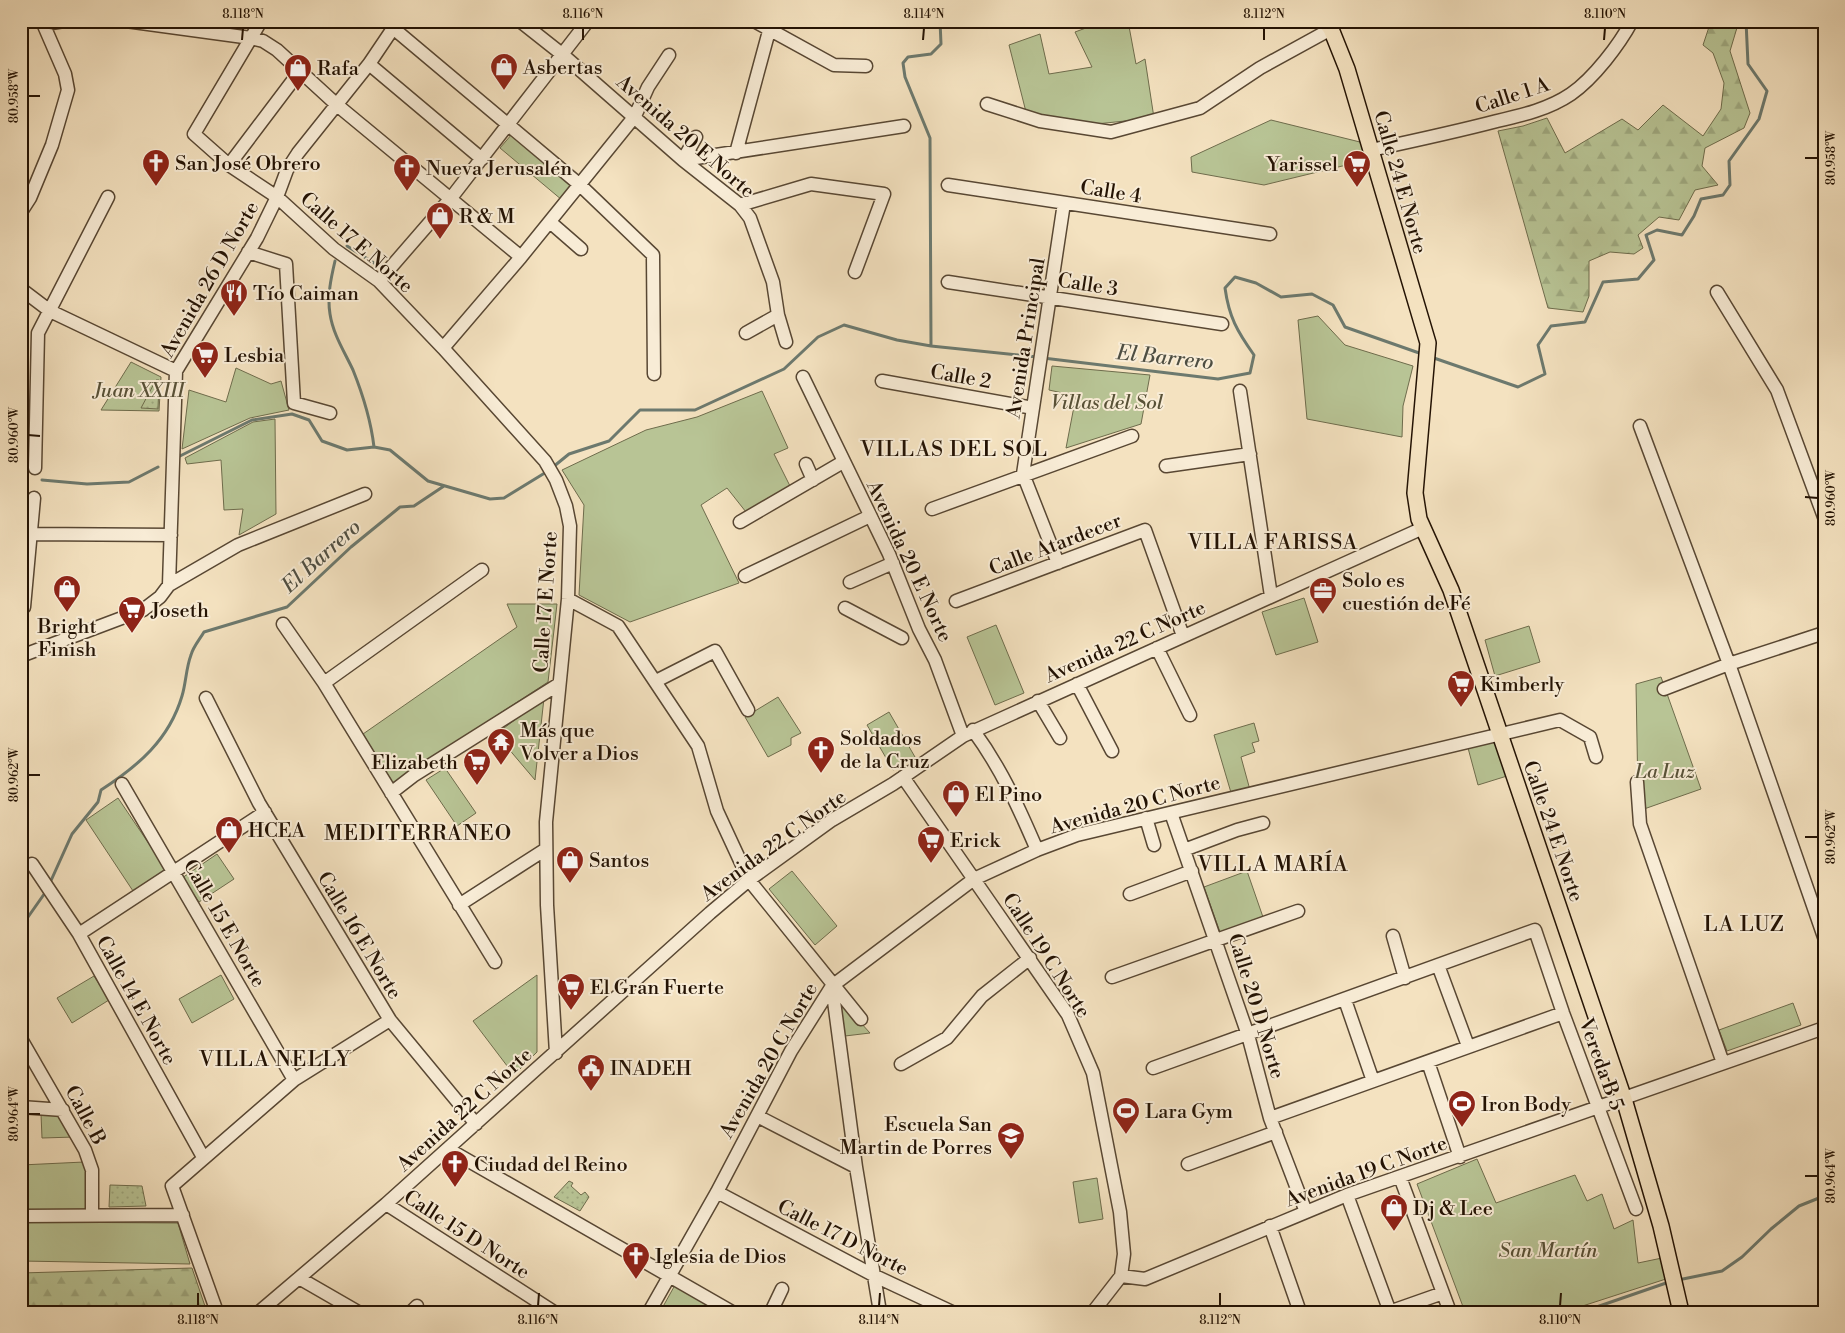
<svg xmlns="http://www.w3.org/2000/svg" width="1845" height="1333" font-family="'Libre Bodoni',serif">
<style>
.green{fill:#b8c495;stroke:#6e6c4c}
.forest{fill:url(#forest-firs);stroke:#6e6c4c}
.garden{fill:url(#garden-dots);stroke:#6e6c4c}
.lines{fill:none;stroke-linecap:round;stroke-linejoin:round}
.stream{stroke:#6c796e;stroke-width:3}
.minor-casing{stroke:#584733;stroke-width:15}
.major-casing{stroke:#241304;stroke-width:18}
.minor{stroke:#f8ecd6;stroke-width:12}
.major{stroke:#f4e2c0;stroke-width:15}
.ticks{fill:none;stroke:#241304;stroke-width:2}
.labels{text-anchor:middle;stroke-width:4;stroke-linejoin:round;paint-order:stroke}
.poi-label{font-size:20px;fill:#241304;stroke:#f8ecd6;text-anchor:start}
.street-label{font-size:20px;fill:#241304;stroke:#f8ecd6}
.park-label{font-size:20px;font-style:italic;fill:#585137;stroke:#f8ecd6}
.water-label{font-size:21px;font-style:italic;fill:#4e4e42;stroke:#f8ecd6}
.neighbourhood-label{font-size:21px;letter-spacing:1px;fill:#241304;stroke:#f8ecd6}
.neatline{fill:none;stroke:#241304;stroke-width:2}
.ticks-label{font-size:12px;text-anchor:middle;fill:#241304}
</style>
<defs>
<pattern id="forest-firs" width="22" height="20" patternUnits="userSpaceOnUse" patternTransform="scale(1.25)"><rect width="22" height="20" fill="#b8c495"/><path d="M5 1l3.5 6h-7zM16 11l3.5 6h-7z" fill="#9ea87f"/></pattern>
<pattern id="garden-dots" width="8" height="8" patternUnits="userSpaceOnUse" patternTransform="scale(1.25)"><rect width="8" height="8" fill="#b8c495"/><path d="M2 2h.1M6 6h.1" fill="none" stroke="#9ea87f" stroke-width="1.8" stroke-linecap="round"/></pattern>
</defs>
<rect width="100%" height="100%" fill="#f4e2c0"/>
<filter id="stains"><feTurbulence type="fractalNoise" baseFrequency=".004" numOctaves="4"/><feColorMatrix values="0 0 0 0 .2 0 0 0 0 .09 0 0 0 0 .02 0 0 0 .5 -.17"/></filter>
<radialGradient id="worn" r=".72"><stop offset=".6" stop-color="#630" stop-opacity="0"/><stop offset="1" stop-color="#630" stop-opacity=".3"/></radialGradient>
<!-- green -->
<path class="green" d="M1105 21H1128L1136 64 1145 59 1154 118 1096 124 1026 112 1009 45 1040 34 1049 74 1092 67 1075 32Z
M1271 120 1364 143 1367 160 1264 185 1192 172 1191 157Z
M512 134 574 185 562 200 500 148Z
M1318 316 1345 345 1413 366 1403 406 1402 437 1307 419 1298 320Z
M131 362 161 377 159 411 101 410Z
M1052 366 1150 375 1141 424 1066 448 1076 396 1049 390Z
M236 368 271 384 281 381 289 410 250 418 182 449 189 390 226 402Z
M762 391 788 448 774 454 790 486 746 512 727 488 701 505 739 583 630 622 579 595 584 505 562 470 646 430 697 417Z
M275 419 276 514 239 535 243 509 224 510 221 460 187 464 185 458 253 422Z
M1304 598 1318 642 1276 655 1262 612Z
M507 604H557L548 682 393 783 363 734 517 627Z
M996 625 1024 693 995 705 967 637Z
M1529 626 1540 662 1495 676 1485 640Z
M1661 677 1701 789 1644 809 1638 795 1636 684Z
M778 697 801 733 791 738V745L768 757 745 717Z
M544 698 535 780 496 734Z
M889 712 915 757 893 770 867 725Z
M1254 723 1259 741 1252 743 1255 752 1241 757 1250 790 1232 796 1214 735Z
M1497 741 1507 776 1478 785 1468 748Z
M445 768 476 813 457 826 426 780Z
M118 798 168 872 135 894 86 820Z
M217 854 234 879 199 902 182 878Z
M792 871 837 926 815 945 769 889Z
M1247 871 1264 920 1221 935 1204 887Z
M221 975 234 999 192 1023 179 999Z
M537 975V1052L514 1075 473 1021Z
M94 976 109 1000 72 1023 57 998Z
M841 1001 870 1033 845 1036 839 1002Z
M1793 1003 1801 1025 1727 1051 1719 1030Z
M41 1114H63L75 1137 42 1138Z
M1477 1159 1496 1203 1575 1175 1587 1201 1602 1194 1614 1229 1633 1220 1638 1263 1662 1258 1669 1278 1564 1312H1465L1417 1184Z
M84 1162 88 1171V1210H21V1165Z
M1097 1178 1103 1219 1079 1223 1073 1182Z
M21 1222 178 1223 190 1264 21 1261Z
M675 1285 722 1312H660Z"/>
<!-- forest -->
<path class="forest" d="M1711 21H1739L1730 51 1750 113 1744 128 1705 148 1702 166 1718 185 1695 190 1679 220 1659 217 1638 235 1643 248 1634 254 1610 252 1589 261V296L1583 312 1548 308 1498 131 1523 126 1547 118 1565 153 1622 119 1638 130 1663 105 1703 136 1721 109 1724 83 1713 53 1703 45Z
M192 1268 207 1312H21V1273Z"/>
<!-- garden -->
<path class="garden" d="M156 380H159L158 409 141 408Z
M569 1181 573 1183 571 1186 581 1195 585 1192 589 1197 580 1211 554 1197Z
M110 1185 142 1186 146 1206 109 1207Z"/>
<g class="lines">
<!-- stream -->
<path class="stream" d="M347 246 382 268
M335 261C331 278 327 296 330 314 333 334 344 351 353 370 363 395 371 421 374 447
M931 346 930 138 905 77 903 63 908 57 931 54 941 44 940 21
M1431 357 1518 387 1545 374 1538 345 1551 326 1585 322 1603 282 1638 279 1654 260 1646 235 1657 230 1682 235 1694 216 1701 199 1723 195 1730 185 1729 161 1759 119 1767 91 1748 64 1746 21
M1043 358 1218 379 1250 373 1254 355C1237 331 1229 317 1225 288L1235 277 1256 283 1281 297 1312 294 1333 305 1345 327 1422 354
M178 457 252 420 292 414 309 420 322 441 347 450 374 447 390 450 428 481 490 499 504 498 548 471
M553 467 569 454 609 441 640 410H695L784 369 818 337 844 325 897 340 931 346 1037 357
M42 480 87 484 129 482 158 467
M21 485 25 484
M49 885 72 834 98 802 101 790C138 766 169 740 182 696 186 683 186 668 191 655 193 647 200 639 204 632L287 607 351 547 400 507 414 506 444 486
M21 927 47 890
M1678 1280 1722 1271 1742 1257 1771 1229 1799 1206 1824 1196
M1582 1312 1669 1282"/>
<defs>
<path id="minor" d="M126 21 251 38 263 41 277 50 337 105 521 257
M261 21 194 134 229 165 277 197 334 249 379 281 443 348 545 461 556 480 566 506 570 526 568 599 546 822 547 905 556 1053
M520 21 563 55 683 160 740 205 750 218 773 282 778 315 786 342
M754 21 834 65 866 66
M45 24 64 21
M393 28 580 185 653 255 654 374
M369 64 482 159
M987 104 1040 121 1111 132 1200 108 1260 68 1331 29
M1371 150C1413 141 1455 132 1497 121 1523 115 1549 109 1571 94 1594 78 1619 45 1632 21
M736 153 769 31
M683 160 904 126
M683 160 696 137
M229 165 300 71
M948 185 1270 234
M740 205 811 184 884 194 855 272
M21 212 30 198 52 145 68 90 65 74 42 21
M550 222 581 249
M248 252 286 264 294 403 330 413
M379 281 451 198 588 21
M948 282 1222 324
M21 289 50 311 176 371
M1717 292 1777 390 1824 517
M746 333 778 315
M443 348 521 257 635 116 648 87 669 55
M803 377 889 554 919 629 935 660 963 736
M882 381 1033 408
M1240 391 1271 596
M1640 426 1729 664 1824 937
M806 464 813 480
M1166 466 1250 454
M35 468 38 333 108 197
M932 509 1132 436
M740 522 843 462
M30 534 171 535
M1058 563 1023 474 1064 203
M745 576 870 516
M850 582 893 563
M169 585 176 371 257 238 277 197 287 170 298 153 369 64 398 21
M568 599 618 626 698 746 717 811 749 880 861 1019
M956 601 1145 530 1183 636
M24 607 34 498
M845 608 902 638
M283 624 324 683 495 962
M1157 648 1190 715
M21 656 143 610 160 597 169 585 238 545 365 494
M656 681 715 651 748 710
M324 683 482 570
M1077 684 1112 751
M1664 689 1729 664 1824 633
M206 698 259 803 390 1020 476 1124
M1038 701 1060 738
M973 730C1001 768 1019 808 1037 850
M903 777 1068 1015 1093 1073 1120 1212 1124 1254 1121 1276 1093 1312
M1637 782 1640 824 1723 1063
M122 784 294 1080
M391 793 413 776 559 684
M1171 813 1248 1035 1270 1118 1306 1212
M1146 818 1154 845
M1184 850 1237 830 1263 823
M32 864 79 934 203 1157
M1130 894 1192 871
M459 905 546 849
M79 934 265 812
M1393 936 1405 978
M1438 965 1468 1046
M1112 977 1298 911
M832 986 856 1167 880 1312
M1345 1000 1373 1081
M21 1039 85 1150 92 1170V1216
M1428 1062 1460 1157
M901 1064 947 1038 982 996 1030 958
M1153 1068 1535 930 1563 1013 1636 1209
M21 1107 63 1110
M757 1116 856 1167
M1270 1118 1563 1013
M448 1149 732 1312
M1188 1164 1276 1132
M1400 1177 1450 1312
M717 1192 875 1276 952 1312
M1347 1195 1390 1312
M386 1204 554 1312
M21 1216 183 1215
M1270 1226 1300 1312
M1121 1276 1145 1279 1347 1195 1824 1028
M299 1278 358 1312
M217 1312 172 1186 294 1080 390 1020
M259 1312 386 1204 710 913 749 880 832 820 893 784 963 736 1423 528
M411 1312 417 1306
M649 1312 717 1192 791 1051 832 986 974 879 1037 850 1077 835 1560 720 1590 737 1596 757
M771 1312 782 1289
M1389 1312 1443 1293"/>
<path id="major" d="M1325 21 1331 29 1347 69 1428 343 1415 493 1419 519 1451 590 1624 1099 1661 1226 1681 1312"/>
</defs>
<!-- minor casing -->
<use href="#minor" class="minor-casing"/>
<!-- major casing -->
<use href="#major" class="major-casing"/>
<!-- minor -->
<use href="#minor" class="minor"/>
<!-- major -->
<use href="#major" class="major"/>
</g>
<!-- ticks -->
<path class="ticks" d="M242 40 243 28M583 40V28M923 40 924 28M1264 40V28M1604 40 1605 28M28 96H40M1805 158H1818M28 435 40 436M1805 497 1818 498M28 775H40M1805 837H1818M28 1114H40M1805 1176H1818M198 1306V1293M538 1306 539 1293M879 1306 880 1293M1220 1306V1293M1560 1306 1561 1293"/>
<!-- icons -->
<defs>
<symbol id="shop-pin" viewBox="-11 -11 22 30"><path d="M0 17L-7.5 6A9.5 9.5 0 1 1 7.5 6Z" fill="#8f2418" stroke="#f8ecd6"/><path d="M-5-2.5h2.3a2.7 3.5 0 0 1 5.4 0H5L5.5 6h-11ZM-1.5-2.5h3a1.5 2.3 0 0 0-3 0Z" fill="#fff"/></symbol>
<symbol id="church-pin" viewBox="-11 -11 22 30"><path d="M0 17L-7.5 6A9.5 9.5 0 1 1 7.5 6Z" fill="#8f2418" stroke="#f8ecd6"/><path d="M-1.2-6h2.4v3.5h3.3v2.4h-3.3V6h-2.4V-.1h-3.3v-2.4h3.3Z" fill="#fff"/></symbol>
<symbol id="supermarket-pin" viewBox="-11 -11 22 30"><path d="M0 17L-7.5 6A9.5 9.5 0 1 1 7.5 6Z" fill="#8f2418" stroke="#f8ecd6"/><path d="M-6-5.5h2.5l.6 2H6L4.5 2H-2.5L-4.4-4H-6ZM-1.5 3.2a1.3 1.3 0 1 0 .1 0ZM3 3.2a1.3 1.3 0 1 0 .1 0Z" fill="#fff"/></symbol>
<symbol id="restaurant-pin" viewBox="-11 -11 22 30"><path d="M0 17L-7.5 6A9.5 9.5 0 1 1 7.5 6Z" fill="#8f2418" stroke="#f8ecd6"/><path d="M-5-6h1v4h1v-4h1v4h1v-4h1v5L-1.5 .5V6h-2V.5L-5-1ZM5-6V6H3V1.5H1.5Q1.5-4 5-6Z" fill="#fff"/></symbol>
<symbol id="office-pin" viewBox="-11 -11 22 30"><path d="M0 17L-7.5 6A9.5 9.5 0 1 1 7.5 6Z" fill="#8f2418" stroke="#f8ecd6"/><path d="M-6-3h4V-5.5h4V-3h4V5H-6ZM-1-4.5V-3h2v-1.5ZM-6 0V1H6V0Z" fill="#fff"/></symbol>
<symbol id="temple-pin" viewBox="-11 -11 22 30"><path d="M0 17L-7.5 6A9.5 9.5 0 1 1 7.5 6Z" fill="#8f2418" stroke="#f8ecd6"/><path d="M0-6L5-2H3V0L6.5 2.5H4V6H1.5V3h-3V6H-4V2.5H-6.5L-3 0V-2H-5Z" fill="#fff"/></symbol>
<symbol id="civic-pin" viewBox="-11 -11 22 30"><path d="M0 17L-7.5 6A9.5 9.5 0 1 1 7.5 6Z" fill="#8f2418" stroke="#f8ecd6"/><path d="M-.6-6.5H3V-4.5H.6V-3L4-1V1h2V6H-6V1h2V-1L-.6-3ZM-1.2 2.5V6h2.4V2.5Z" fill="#fff"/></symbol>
<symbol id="stadium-pin" viewBox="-11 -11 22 30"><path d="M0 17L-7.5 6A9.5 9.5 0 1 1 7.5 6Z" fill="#8f2418" stroke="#f8ecd6"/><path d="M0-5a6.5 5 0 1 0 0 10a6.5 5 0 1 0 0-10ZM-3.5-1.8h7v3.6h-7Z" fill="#fff"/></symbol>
<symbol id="school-pin" viewBox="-11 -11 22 30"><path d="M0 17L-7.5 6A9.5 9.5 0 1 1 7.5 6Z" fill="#8f2418" stroke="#f8ecd6"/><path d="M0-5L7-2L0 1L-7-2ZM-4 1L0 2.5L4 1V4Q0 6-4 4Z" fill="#fff"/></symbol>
</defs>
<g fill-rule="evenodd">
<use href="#shop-pin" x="488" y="51" width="32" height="43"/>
<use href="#shop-pin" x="282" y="52" width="32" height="43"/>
<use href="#church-pin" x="140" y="147" width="32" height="43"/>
<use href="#supermarket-pin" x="1341" y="148" width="32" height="43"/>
<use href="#church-pin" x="391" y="152" width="32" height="43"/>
<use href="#shop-pin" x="424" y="200" width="32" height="43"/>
<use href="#restaurant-pin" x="218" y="277" width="32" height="43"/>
<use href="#supermarket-pin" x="189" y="339" width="32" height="43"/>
<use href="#shop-pin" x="51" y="573" width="32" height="43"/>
<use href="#office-pin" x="1307" y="575" width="32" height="43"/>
<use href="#supermarket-pin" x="116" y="594" width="32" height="43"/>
<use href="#supermarket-pin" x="1445" y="668" width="32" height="43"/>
<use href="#temple-pin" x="485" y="726" width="32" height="43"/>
<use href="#church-pin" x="805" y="734" width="32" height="43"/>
<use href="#supermarket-pin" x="461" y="746" width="32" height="43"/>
<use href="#shop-pin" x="940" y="778" width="32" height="43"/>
<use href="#shop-pin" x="213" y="814" width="32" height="43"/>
<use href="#supermarket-pin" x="915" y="824" width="32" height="43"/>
<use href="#shop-pin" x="554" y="844" width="32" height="43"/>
<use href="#supermarket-pin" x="555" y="971" width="32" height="43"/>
<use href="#civic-pin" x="575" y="1052" width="32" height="43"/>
<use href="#stadium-pin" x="1446" y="1088" width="32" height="43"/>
<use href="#stadium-pin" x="1110" y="1095" width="32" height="43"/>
<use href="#school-pin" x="995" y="1120" width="32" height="43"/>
<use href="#church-pin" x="439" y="1148" width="32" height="43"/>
<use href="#shop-pin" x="1378" y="1192" width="32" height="43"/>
<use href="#church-pin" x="620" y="1240" width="32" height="43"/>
</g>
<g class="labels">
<!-- poi labels -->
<g class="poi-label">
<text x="523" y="74">Asbertas</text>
<text x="317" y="75">Rafa</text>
<text x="175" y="170">San José Obrero</text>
<text x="1338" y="171" text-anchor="end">Yarissel</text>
<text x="426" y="175">Nueva Jerusalén</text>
<text x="459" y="223">R &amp; M</text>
<text x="253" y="300">Tío Caiman</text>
<text x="224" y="362">Lesbia</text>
<text x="1342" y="587">Solo es<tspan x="1342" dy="23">cuestión de Fé</tspan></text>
<text x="151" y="617">Joseth</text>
<text x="67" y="633" text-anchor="middle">Bright<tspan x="67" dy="23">Finish</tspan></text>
<text x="1480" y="691">Kimberly</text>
<text x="520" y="737">Más que<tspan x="520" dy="23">Volver a Dios</tspan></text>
<text x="840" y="745">Soldados<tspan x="840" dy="23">de la Cruz</tspan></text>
<text x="458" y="769" text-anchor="end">Elizabeth</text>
<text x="975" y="801">El Pino</text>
<text x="248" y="837">HCEA</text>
<text x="950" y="847">Erick</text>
<text x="589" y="867">Santos</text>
<text x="590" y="994">El Gran Fuerte</text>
<text x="610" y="1075">INADEH</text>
<text x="1481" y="1111">Iron Body</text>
<text x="1145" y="1118">Lara Gym</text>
<text x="992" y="1131" text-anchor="end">Escuela San<tspan x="992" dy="23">Martin de Porres</tspan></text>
<text x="474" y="1171">Ciudad del Reino</text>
<text x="1413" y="1215">Dj &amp; Lee</text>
<text x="655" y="1263">Iglesia de Dios</text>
</g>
<!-- street labels -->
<g class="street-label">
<text transform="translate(1512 95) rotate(-18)" y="7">Calle 1 A</text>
<text transform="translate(686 136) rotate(41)" y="7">Avenida 20 E Norte</text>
<text transform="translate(1401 182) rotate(74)" y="7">Calle 24 E Norte</text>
<text transform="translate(1111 191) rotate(9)" y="7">Calle 4</text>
<text transform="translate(357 242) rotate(41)" y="7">Calle 17 E Norte</text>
<text transform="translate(209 279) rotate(-60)" y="7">Avenida 26 D Norte</text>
<text transform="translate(1088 284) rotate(9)" y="7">Calle 3</text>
<text transform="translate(1025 338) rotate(-81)" y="7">Avenida Principal</text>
<text transform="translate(961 376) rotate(10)" y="7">Calle 2</text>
<text transform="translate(1055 544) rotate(-21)" y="7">Calle Atardecer</text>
<text transform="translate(910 561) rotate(65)" y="7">Avenida 20 E Norte</text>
<text transform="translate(545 602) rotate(-86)" y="7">Calle 17 E Norte</text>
<text transform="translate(1125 641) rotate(-24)" y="7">Avenida 22 C Norte</text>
<text transform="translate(1135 804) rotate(-15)" y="7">Avenida 20 C Norte</text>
<text transform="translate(1554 831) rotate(71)" y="7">Calle 24 E Norte</text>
<text transform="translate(773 845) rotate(-36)" y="7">Avenida 22 C Norte</text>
<text transform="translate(225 923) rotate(60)" y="7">Calle 15 E Norte</text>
<text transform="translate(360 935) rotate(59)" y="7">Calle 16 E Norte</text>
<text transform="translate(1047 955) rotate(57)" y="7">Calle 19 C Norte</text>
<text transform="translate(137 1000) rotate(61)" y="7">Calle 14 E Norte</text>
<text transform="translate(1257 1006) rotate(73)" y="7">Calle 20 D Norte</text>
<text transform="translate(768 1060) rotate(-60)" y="7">Avenida 20 C Norte</text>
<text transform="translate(1602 1064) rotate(70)" y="7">Vereda B 5</text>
<text transform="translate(464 1109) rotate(-42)" y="7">Avenida 22 C Norte</text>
<text transform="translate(86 1115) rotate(62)" y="7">Calle B</text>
<text transform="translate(1366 1171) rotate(-20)" y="7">Avenida 19 C Norte</text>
<text transform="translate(467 1234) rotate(33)" y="7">Calle 15 D Norte</text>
<text transform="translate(843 1237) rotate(27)" y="7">Calle 17 D Norte</text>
</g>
<!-- park labels -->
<g class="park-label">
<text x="139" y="397">Juan XXIII</text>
<text x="1107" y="409">Villas del Sol</text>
<text x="1665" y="778">La Luz</text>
<text x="1548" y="1257">San Martín</text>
</g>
<!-- water labels -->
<g class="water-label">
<text transform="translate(1165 357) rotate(6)" y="7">El Barrero</text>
<text transform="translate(321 556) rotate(-42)" y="7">El Barrero</text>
</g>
<!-- neighbourhood labels -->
<g class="neighbourhood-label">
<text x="954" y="456">VILLAS DEL SOL</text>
<text x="1273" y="549">VILLA FARISSA</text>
<text x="418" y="840">MEDITERRANEO</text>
<text x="1273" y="871">VILLA MARÍA</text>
<text x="1744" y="931">LA LUZ</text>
<text x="275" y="1066">VILLA NELLY</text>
</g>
</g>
<!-- margin -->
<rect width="1845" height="1333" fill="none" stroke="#f4e2c0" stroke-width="55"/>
<rect x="28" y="28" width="1790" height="1278" class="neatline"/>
<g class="ticks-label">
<text x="243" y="18">8.118°N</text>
<text x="583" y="18">8.116°N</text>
<text x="924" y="18">8.114°N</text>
<text x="1264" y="18">8.112°N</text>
<text x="1605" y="18">8.110°N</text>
<text transform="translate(14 96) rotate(-90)" y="4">80.958°W</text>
<text transform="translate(1831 158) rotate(-90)" y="4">80.958°W</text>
<text transform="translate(14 435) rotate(-90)" y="4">80.960°W</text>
<text transform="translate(1831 498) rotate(-90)" y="4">80.960°W</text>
<text transform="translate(14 775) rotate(-90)" y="4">80.962°W</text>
<text transform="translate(1831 837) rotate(-90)" y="4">80.962°W</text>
<text transform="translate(14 1114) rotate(-90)" y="4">80.964°W</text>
<text transform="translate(1831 1176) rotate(-90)" y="4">80.964°W</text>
<text x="198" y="1324">8.118°N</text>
<text x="538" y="1324">8.116°N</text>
<text x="879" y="1324">8.114°N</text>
<text x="1220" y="1324">8.112°N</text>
<text x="1560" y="1324">8.110°N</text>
</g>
<rect width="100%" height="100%" filter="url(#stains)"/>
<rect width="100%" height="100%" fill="url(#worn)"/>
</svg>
